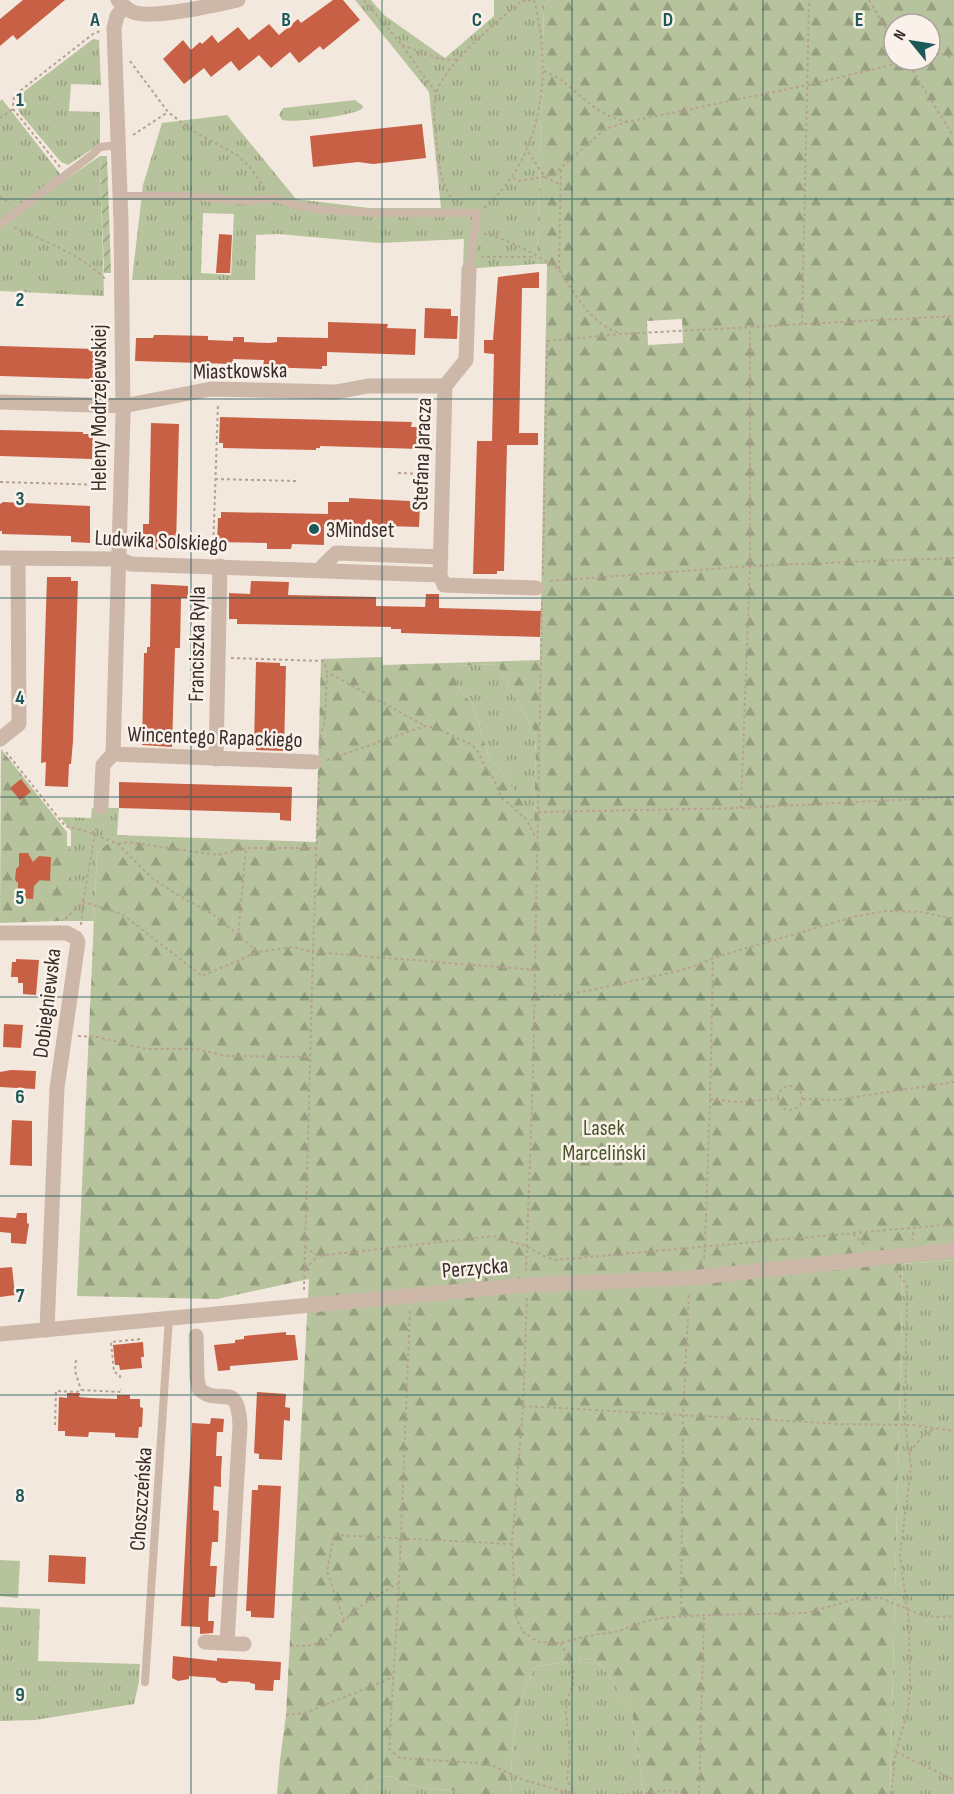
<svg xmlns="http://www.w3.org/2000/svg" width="954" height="1794" font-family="'Sofia Sans Condensed',sans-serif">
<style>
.grass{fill:url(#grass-tufts);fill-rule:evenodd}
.forest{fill:url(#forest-firs);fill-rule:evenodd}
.park{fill:#b7c39c}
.garden{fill:url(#garden-furrows)}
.building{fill:#c86046}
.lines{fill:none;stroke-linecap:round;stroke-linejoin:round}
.path{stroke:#b7a193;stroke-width:2;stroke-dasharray:3 3;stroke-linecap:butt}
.service{stroke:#ccb7a8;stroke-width:8}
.minor{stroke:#ccb7a8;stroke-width:15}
.grid{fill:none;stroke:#1d595b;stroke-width:1.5;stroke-opacity:0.55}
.poi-dot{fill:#1d595b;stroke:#faf2ea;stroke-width:2}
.labels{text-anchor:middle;stroke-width:5;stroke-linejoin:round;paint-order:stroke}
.street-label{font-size:22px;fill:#382d29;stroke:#faf2ea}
.poi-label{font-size:22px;fill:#382d29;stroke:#faf2ea;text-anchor:start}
.park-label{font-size:22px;fill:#49572c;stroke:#faf2ea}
.grid-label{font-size:20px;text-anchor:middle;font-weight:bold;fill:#1d595b;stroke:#faf2ea;stroke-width:5;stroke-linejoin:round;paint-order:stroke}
</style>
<defs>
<pattern id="grass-tufts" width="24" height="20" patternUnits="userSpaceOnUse" patternTransform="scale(1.5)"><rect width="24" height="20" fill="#b7c39c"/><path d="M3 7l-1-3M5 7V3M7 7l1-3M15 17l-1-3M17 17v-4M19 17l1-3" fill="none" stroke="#969f7f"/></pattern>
<pattern id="forest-firs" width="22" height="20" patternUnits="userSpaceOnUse" patternTransform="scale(1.5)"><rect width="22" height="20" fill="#b7c39c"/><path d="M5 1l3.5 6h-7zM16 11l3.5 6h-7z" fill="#969f7f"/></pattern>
<pattern id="garden-furrows" width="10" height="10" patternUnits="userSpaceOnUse" patternTransform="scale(1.5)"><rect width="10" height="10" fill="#b7c39c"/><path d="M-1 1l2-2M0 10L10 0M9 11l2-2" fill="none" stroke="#969f7f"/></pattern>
</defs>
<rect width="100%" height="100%" fill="#f3e8dd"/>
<!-- grass -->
<path class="grass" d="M355 0H371L384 15 445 58 494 16V0H550L544 6 537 264 463 269 464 239 379 243 278 234 256 235 255 280H132L143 185 162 123 227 115 296 199 369 208H441L429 92ZM203 213 234 214 231 275 201 273Z
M93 39 99 40 101 85 71 84 69 111 100 112V144L68 165 61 162 19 112 17 103 22 93Z
M2 99 65 180 100 156 104 296 0 291V101Z
M355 100 363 106V108C354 116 294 123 282 120L279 115 283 108Z
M497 664 536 735 534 823 502 771 489 758 473 704 461 692 457 683V666Z
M92 808H119L117 835 97 853 94 921H59L64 915 67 846H71V831L60 817 91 818Z
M954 1260V1794H890L903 1264Z
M0 1607 40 1609 38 1661 140 1664 139 1682 134 1704 35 1720 0 1721Z
M592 1659 606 1671 632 1711 644 1794H510C513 1752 511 1701 537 1666Z
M380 1776 394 1777 406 1784 427 1788 453 1790 459 1794H364L368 1781Z"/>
<!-- forest -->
<path class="forest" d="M550 0H954V1260L903 1264 890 1794H644L632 1712 606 1671 592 1659 537 1666C511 1701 513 1752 510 1794H459L453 1790 427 1788 406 1784 394 1777 380 1776 368 1781 364 1794H277L280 1760 286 1715 309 1279 217 1299 77 1296 97 853 117 835 316 842 321 659 382 657 383 665 540 660 547 264H537L544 6ZM894 24H930V60H894ZM682 319 683 343 648 345 647 321ZM497 664 536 735 534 822 502 771 489 758 473 704 461 692 457 683V666Z
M1 749 67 832V846L72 852 70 907 59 921 0 923Z"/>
<!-- park -->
<path class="park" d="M0 1560 20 1561 18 1598 0 1596Z"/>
<!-- garden -->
<path class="garden" d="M100 156H107L111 273H104Z"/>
<!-- building -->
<path class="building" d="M23 0H65L17 40 13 35 0 46V19Z
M333 0H343L360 20 323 50 320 46 299 63 290 52 271 68 259 55 239 71 231 61 211 77 204 68 184 84 163 59 183 40 191 50 200 42 202 44 212 35 218 43 238 27 249 40 269 24 279 35 298 19 301 23Z
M422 124 426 158 373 164 358 162 313 167 310 136Z
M219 234 232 235 230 273H216Z
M539 272V288H522L519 433H538V445H507L504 571H497V574H473L477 441H492L494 354 484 353V340H493L498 277Z
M425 308 451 309V316H458L457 339 424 338Z
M328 322 388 324 387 328 416 329 415 355 327 352V366H322V369L263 367 264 360 233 359V364L135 361 136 338H153L154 335H164L208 336V340L233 341V337H244V342L269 343 277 342V337L328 338Z
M0 346 95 349V354H105V377L95 376 94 379 0 376Z
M220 417 412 422 411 427H422L421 449 320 446V448H316V450L223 448V443H219Z
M151 423 179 424 176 546H170V550L148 549V537H143V524H149Z
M0 430 83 432V434H93L92 459 0 456Z
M349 498 410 501V504L420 505 419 527 324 524V545L292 544 291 549H267V543L217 542 218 518H221V512L328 514V502H349Z
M3 502 90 506V543L71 542V536L2 534V531H0V504Z
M47 577H71V581H78L73 741 71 764H69L68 787 45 786 46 762 41 763Z
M251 581 289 582 288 595 376 597V606L425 607 426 594H439V608L541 611 540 637 401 633V629H391V627L237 624V619H229V593L250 594Z
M151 584 188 586V598H181L180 648H175L172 747 142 745 144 653H147V647H150Z
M256 662 280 663V666H286L284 751 256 750V744H254Z
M21 779 31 792 20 800 10 788Z
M119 782 292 787 291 821 280 820V813L119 808Z
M19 853H28L33 862 39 856 51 857 50 881 40 880 34 886 33 899 18 898V883L15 880 16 869 19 866Z
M16 959 39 960 36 995 23 994V983H18V977H11L12 962H16Z
M4 1024 23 1025 21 1048 3 1047Z
M11 1070 36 1071 35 1089 0 1087V1072Z
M12 1120 32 1121V1166L10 1165Z
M17 1213H27V1223L29 1224 26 1244 11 1243V1233L0 1232V1217L16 1218Z
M12 1267 15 1295 0 1297V1268Z
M286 1332V1335H295L298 1360 230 1366V1370L218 1371 214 1345 235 1343V1340L244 1339V1336Z
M143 1342 144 1357H141L142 1368 120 1370 119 1365H115L113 1345Z
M257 1392 286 1394 285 1407 290 1408V1421L284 1420 282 1460 259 1459V1454L254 1453Z
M67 1393H80L79 1397 90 1398 117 1399V1395H130V1399H140V1407L143 1408 142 1427H139L138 1438 115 1437V1433L89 1432 88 1437 65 1436V1431H58L59 1397 67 1398Z
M211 1418 224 1419 223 1432H217L216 1456H222L221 1473V1487L214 1486 213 1510 219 1511 218 1542H212L210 1566H217L215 1597H209L208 1621H214L213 1633 200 1634V1627L181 1626 192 1423 210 1424Z
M258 1485 281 1486 274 1618 251 1617V1611H246L252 1490H258Z
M49 1555 86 1557 85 1584 48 1582Z
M173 1656 217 1661V1658L281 1662 280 1680H274L273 1691 255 1690V1684L250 1683V1682L229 1681 227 1683H222L216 1680V1678L189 1676V1679L178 1681 172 1678Z"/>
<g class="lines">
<!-- path -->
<path class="path" d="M364 0 402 45 436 93
M869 0 894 42
M402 45 440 59 457 60
M930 53 942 54 954 58
M906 60 954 137
M130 61 168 112 193 131 237 155 250 167 265 189
M544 71C565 79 579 97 597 109 607 116 616 119 627 122
M0 118 13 109
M133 135 168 112
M528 152 545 177 561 185
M60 167 13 109V100L16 94 93 34 100 31
M513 178 519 181 553 175 605 129 627 122 808 85 912 60
M0 196 10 204
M454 202C441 184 439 167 437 145 436 129 432 112 436 95 442 65 498 22 521 1L534 0C553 72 543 157 484 208
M14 227C46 242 83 255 107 281
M484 234C502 236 544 258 559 270 576 295 590 323 619 333
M481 257H536
M559 269 561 169
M802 324 809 0
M398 473 428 474
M215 479 297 481
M0 482 106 485
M213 553 218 403
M543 575 547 341 622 334 954 316
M550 581 750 566 954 558
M231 658 323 661 327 672 425 726
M320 749V738L325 719 327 672
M6 752 65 826 88 832 118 844 152 878 173 892 214 915 258 952 293 947 313 952 319 775
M327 760 425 726 436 728 472 745 479 753 484 766 494 779 501 797 527 820 536 838
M741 808 750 566V328
M538 812 741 808 954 797
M118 844 127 842 218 855 246 848H317
M65 919 83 902 122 914 202 976 258 952
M81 925 83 902 96 828
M238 937 246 848
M535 996C573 997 609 985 646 978 670 973 691 969 713 958L857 916 887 911 921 912 954 919
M78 1036 98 1037 146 1049H196L227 1056 310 1057
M778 1098a12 12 0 1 1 24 0a12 12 0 1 1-24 0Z
M710 1099 737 1102 776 1099
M803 1099 835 1100 954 1082
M853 1234 865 1245
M912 1241 914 1229
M305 1247 318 1256 493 1236 526 1246 546 1257 555 1260 954 1224
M700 1263 704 1258 705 1245 710 1099 713 958
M305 1269 318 1256
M526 1271 533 1075 542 599
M304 1290 313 952 535 970
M527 1298 523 1406 512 1544 516 1617 522 1631 538 1642 561 1643 588 1636 619 1631 646 1621 662 1618 704 1615 807 1613 859 1598H881L921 1615 937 1617 954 1616
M410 1311 399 1583 389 1749 400 1758 489 1764 524 1780 573 1794
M76 1360 75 1371 81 1390
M120 1378V1375L114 1372 111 1342 141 1339
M523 1406 841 1424 914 1425 954 1431
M55 1425 56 1391 77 1392 81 1390 121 1392V1389
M910 1452 924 1434 934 1429
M399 1583 362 1605 344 1620 327 1571 334 1535 512 1544
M681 1616 683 1416 689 1293
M561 1643 573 1669V1686L567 1700 566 1713 570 1750 567 1780 575 1794
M290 1646C321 1646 325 1644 344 1620
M286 1715 305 1713 394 1677
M896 1752 954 1780
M615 1794H640L668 1790 683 1794
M699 1794 704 1615
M891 1794 896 1752 908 1710 910 1686 909 1623 900 1556 911 1465 905 1424 907 1285 896 1271"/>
<!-- service -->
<path class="service" d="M120 196H187L248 201 274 198 295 205 324 210 370 213H477L469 269
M0 224 92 155 100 147 119 145
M145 1682 169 1318"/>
<!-- minor -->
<path class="minor" d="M118 0C123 6 128 11 136 13 159 18 214 5 238 0
M0 402 123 406 211 389 336 392 368 386H445
M0 558 119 559 131 564 440 575 444 585 536 588
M319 570 336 553 441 557
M440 575 445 386 466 360 469 269
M0 739 19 724 18 559
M113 754 314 762
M216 759 220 566
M101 807 103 765 113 754 123 414 121 222 114 28 117 16 124 7
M0 933H67L76 938 78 942 57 1088 47 1330
M0 1334 527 1285 690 1278 954 1250
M196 1336 197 1378 199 1389C220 1408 238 1378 240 1426L227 1643
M205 1642 244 1644"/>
</g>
<!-- grid -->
<path class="grid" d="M191 0V1794M382 0V1794M572 0V1794M763 0V1794M0 199H954M0 399H954M0 598H954M0 797H954M0 997H954M0 1196H954M0 1395H954M0 1595H954"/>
<!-- markers -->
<circle class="poi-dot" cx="314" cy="529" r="6"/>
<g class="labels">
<!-- street labels -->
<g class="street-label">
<text transform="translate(240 370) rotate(-1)" y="8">Miastkowska</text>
<text transform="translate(98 408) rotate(-90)" y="8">Heleny Modrzejewskiej</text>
<text transform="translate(421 454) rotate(-88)" y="8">Stefana Jaracza</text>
<text transform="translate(161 540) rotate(3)" y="8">Ludwika Solskiego</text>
<text transform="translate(196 644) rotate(-89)" y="8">Franciszka Rylla</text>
<text transform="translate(215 736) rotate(2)" y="8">Wincentego Rapackiego</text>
<text transform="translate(46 1003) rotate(-83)" y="8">Dobiegniewska</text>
<text transform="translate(475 1267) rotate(-5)" y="8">Perzycka</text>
<text transform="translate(140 1499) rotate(-86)" y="8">Choszczeńska</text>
</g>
<!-- poi labels -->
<g class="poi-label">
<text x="326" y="537">3Mindset</text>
</g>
<!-- park labels -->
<g class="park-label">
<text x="604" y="1135">Lasek<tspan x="604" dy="25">Marceliński</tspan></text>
</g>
</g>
<g class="grid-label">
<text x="95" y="26">A</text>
<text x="286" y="26">B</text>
<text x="477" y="26">C</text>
<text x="668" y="26">D</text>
<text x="859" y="26">E</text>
<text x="20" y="106">1</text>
<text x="20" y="306">2</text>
<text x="20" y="505">3</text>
<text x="20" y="704">4</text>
<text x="20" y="904">5</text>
<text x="20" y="1103">6</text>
<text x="20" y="1302">7</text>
<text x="20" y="1502">8</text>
<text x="20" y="1701">9</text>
</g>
<!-- north arrow -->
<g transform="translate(912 42) rotate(300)"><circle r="28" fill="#faf2ea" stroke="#aca39d" stroke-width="1.5"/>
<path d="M0-4.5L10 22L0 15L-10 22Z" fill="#1d595b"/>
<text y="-9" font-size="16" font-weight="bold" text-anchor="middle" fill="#382d29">N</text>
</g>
</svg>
